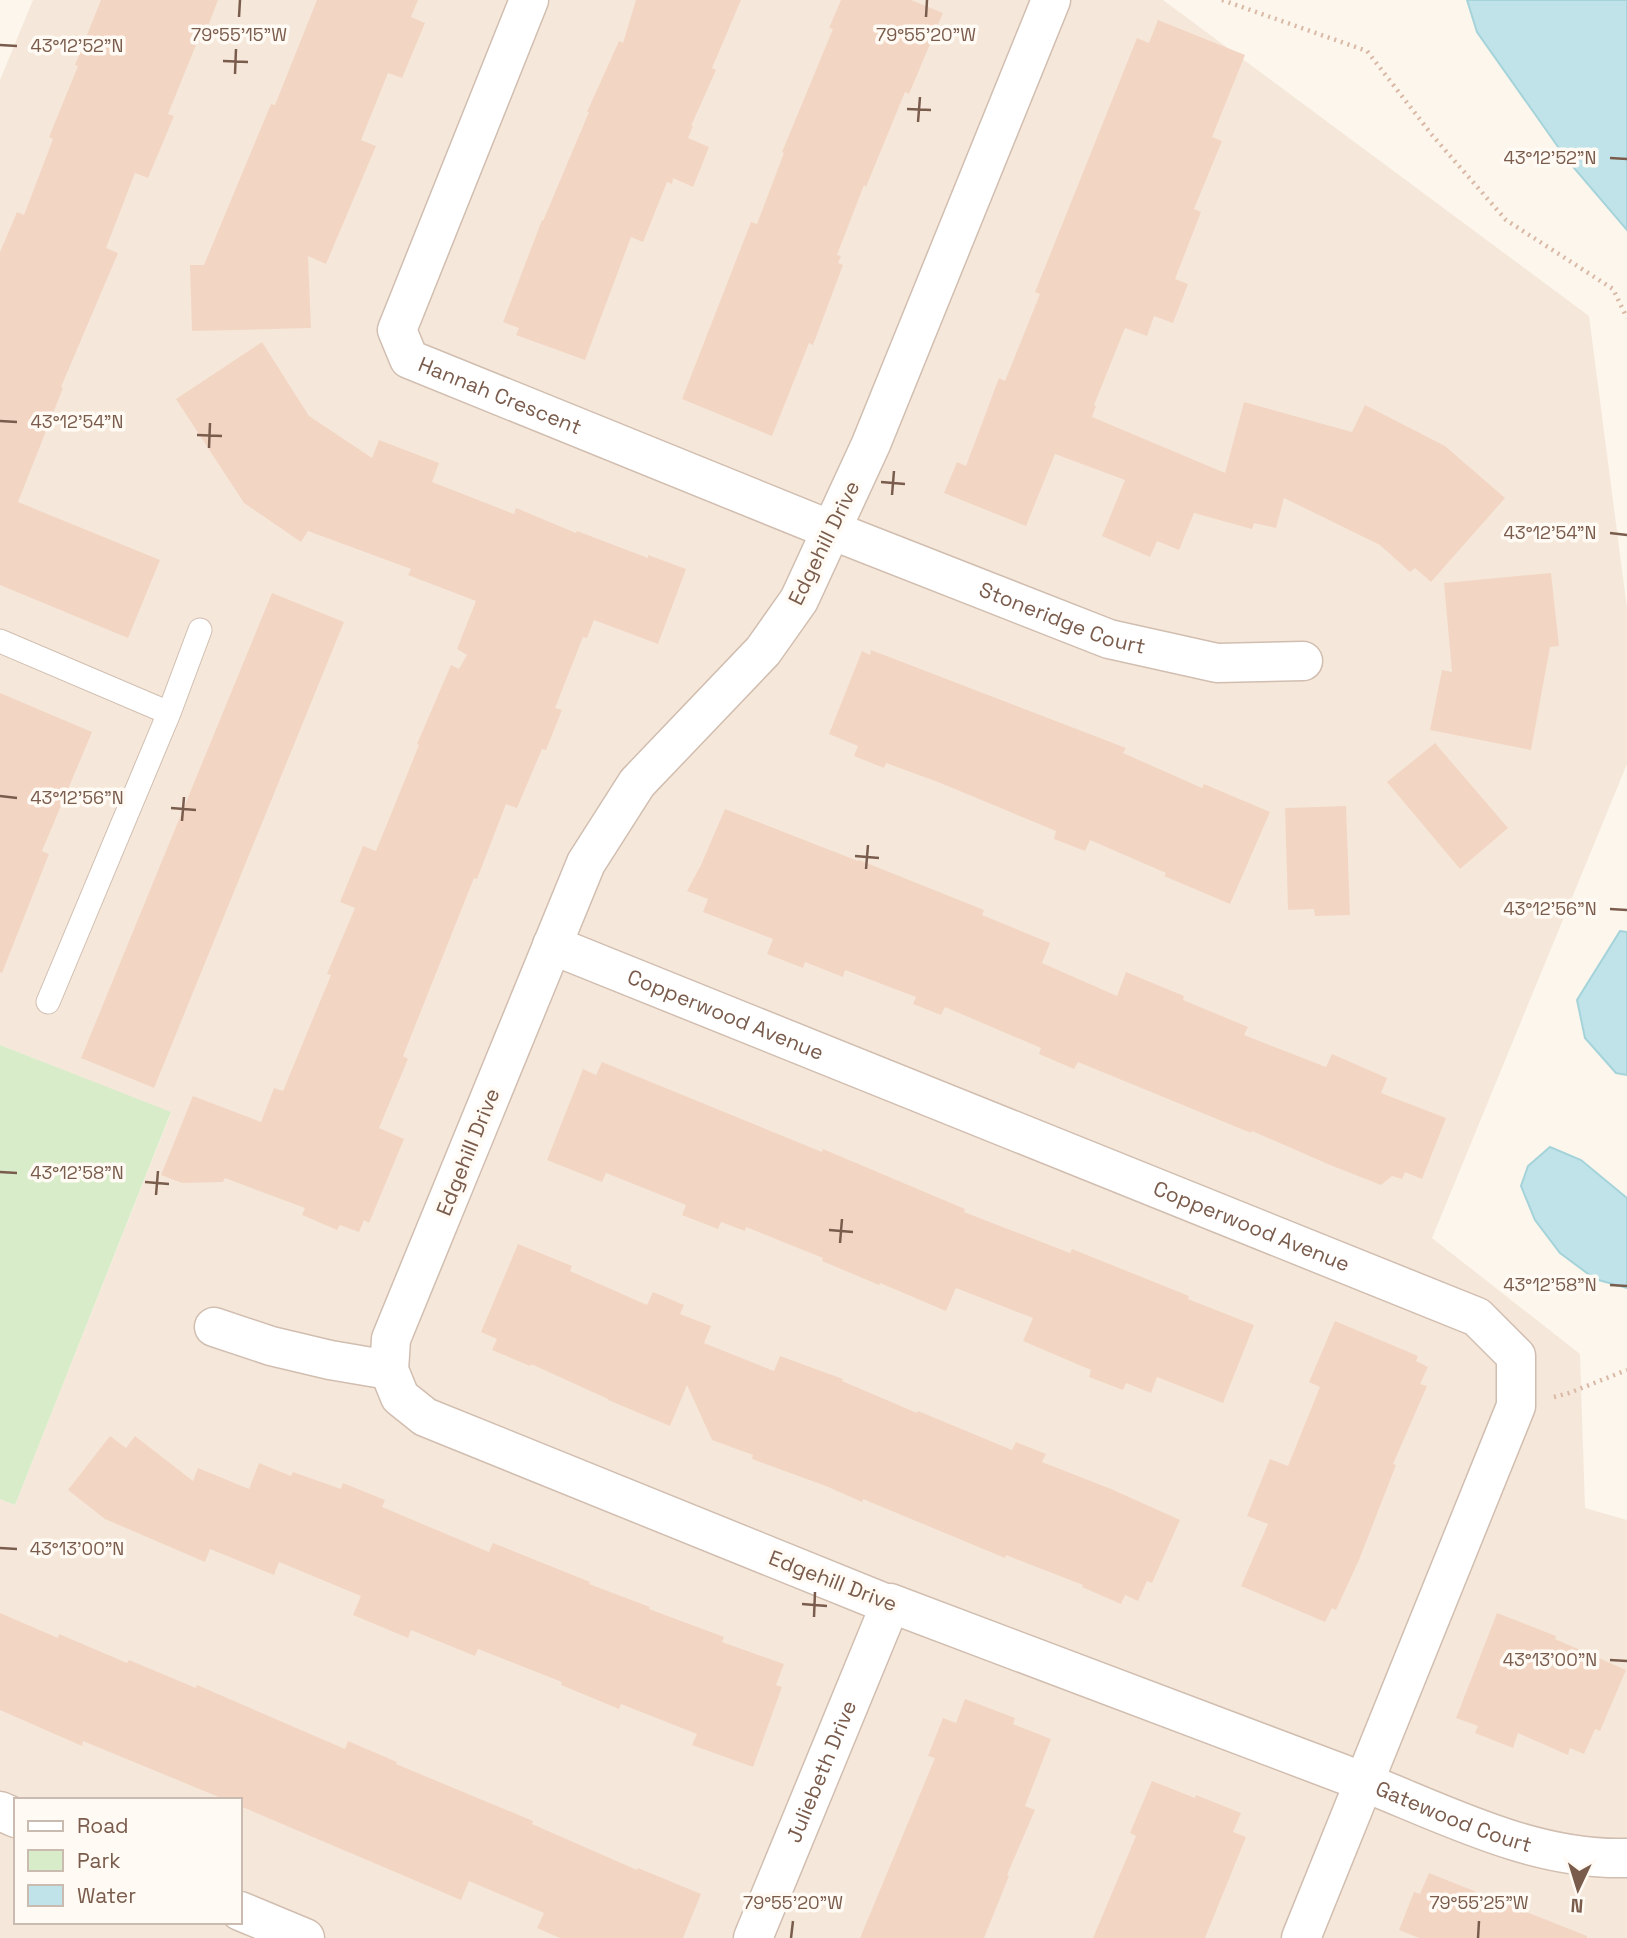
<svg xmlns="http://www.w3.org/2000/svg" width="1627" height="1938" font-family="'Space Grotesk',sans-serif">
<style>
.residential{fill:#f5e8da;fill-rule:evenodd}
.green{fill:#d8ecc9}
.water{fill:#bfe3e8;stroke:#a5d3da;stroke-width:2}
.building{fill:#f3d5c3}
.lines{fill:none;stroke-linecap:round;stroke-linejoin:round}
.service-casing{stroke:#d1beb0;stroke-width:25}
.minor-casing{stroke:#d1beb0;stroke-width:41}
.path{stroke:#d9b8a5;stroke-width:4.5;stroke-dasharray:2 5;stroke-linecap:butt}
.service{stroke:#fff;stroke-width:23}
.minor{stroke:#fff;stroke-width:38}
.ticks{fill:none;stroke:#7a5c4d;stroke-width:2.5}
.labels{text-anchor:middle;stroke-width:7;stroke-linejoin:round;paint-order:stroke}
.street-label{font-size:21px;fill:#7a5c4d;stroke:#fffaf3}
.ticks-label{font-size:18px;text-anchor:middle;fill:#7a5c4d;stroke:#fffaf3;stroke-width:7;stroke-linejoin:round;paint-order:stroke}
</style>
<rect width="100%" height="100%" fill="#fdf6ec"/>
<!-- residential -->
<path class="residential" d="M33 0H1163L1589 316 1627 608V764L1432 1238 1580 1354 1585 1508 1627 1520V1938H0V1499L15 1505 171 1113 0 1045V80ZM16 1800H240V1922H16Z"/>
<!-- green -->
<path class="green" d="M0 1045 171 1112 15 1505 0 1499Z"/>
<!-- water -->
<path class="water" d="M1467 0H1627V230L1568 161 1477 32Z
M1620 931 1627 932V1075L1616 1073 1585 1038 1577 1000Z
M1550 1147 1581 1160 1627 1198V1288L1595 1279 1560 1253 1535 1220 1521 1186 1528 1166Z"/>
<!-- building -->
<path class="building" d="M101 0H218L202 42 198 40 168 114 174 116 148 178 135 173 106 248 118 253 61 387 63 388 18 502 160 560 128 638 0 585V252L17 212 24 215 53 139 49 137 78 66 75 65Z
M317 0H418L411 17 425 23 402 78 388 73 361 140 376 146 326 264 308 256 311 328 192 331 190 265H204L271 104 275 105Z
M636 0H741L712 68 716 70 691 126H693L688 138 709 147 693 187 673 178 672 184 667 182 643 242 631 237 585 360 516 335 519 328 503 322 542 220 543 221 589 112H587L619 41 623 43Z
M841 0H911L943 13 909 94 905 92 866 187 864 185 837 255 841 256 838 263 843 265 813 345 809 343 772 436 682 399 751 222 757 224 784 153 782 152 833 29 829 28Z
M1158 20 1245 55 1212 137 1222 141 1194 209 1201 212 1175 279 1188 284 1173 323 1154 316 1147 336 1125 328 1094 405 1096 406 1092 417 1225 473 1244 402 1352 432 1365 405 1445 446 1505 498 1431 582 1415 568 1410 572 1380 545 1284 498 1276 528 1254 523 1252 529 1194 513 1179 550 1157 541 1150 557 1102 536 1125 480 1055 454 1026 526 944 493 957 462 966 466 999 378 1005 381 1040 294 1035 292 1137 38 1149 43Z
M262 342 309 416 372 458 379 440 439 463 432 482 514 514 516 508 576 533 577 531 648 558V555L686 569 658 644 594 620 587 638 583 637 555 708 562 710 546 750 542 749 517 808 506 804 477 879 474 878 403 1056 408 1059 379 1128 404 1139 369 1223 364 1220 359 1232 340 1225 337 1230 302 1215 305 1208 225 1178 223 1182 182 1183 161 1175 193 1096 261 1122 274 1088 283 1091 331 975 327 974 355 908 340 902 363 846 376 851 419 745 417 744 451 665 459 669 467 655 457 649 476 601 408 575 411 569 308 531 301 542 244 503 176 399Z
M1551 573 1559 646 1550 647 1531 750 1430 730 1442 670 1452 672 1444 583Z
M272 593 344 622 154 1088 81 1058Z
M871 650 1126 748 1123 753 1202 788 1204 784 1270 812 1230 904 1164 876 1166 873 1090 840 1085 851 1054 839 1056 831 938 782 886 763 884 768 854 756 858 746 829 734 862 651 870 655Z
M0 693 92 732 42 851 49 854 2 973 0 972Z
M1435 743 1508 828 1460 869 1387 782Z
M1346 806 1350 915 1315 916 1314 909 1288 910 1285 808Z
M725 809 858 861 859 860 984 910 982 915 1050 943 1042 963 1117 996 1126 972 1184 996 1183 1000 1248 1027 1244 1035 1326 1067 1332 1054 1387 1078 1381 1093 1446 1118 1422 1179 1405 1172 1402 1179 1392 1176 1381 1185 1330 1165 1252 1131 1251 1133 1078 1062 1074 1069 1039 1054 1041 1048 945 1007 941 1015 913 1004 916 997 845 970 843 977 805 962 803 968 767 954 773 939 703 912 708 899 687 891 701 865Z
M602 1062 822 1152 823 1149 965 1209 964 1212 1070 1253 1072 1249 1189 1296 1188 1299 1254 1325 1223 1403 1157 1377 1151 1393 1126 1383 1123 1390 1089 1377 1091 1370 1023 1341 1033 1318 956 1288 946 1311 880 1283 879 1285 822 1261 823 1258 746 1227 745 1231 721 1222 718 1229 682 1215 686 1205 606 1173 602 1182 547 1160 583 1069 596 1075Z
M518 1244 572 1266 570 1271 647 1305 653 1292 684 1305 680 1314 711 1326 704 1343 774 1371 780 1356 843 1379 842 1381 917 1413 918 1411 1012 1450 1016 1442 1046 1454 1042 1462 1111 1489 1180 1520 1152 1583 1147 1581 1138 1601 1125 1595 1121 1604 1082 1587 1083 1585 1006 1555 1005 1558 863 1499 862 1502 826 1486 752 1459 753 1455 712 1440 687 1385 670 1426 608 1400V1399L531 1364 530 1366 492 1350 497 1339 481 1332Z
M1335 1321 1418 1356 1416 1361 1428 1367 1420 1384 1427 1386 1393 1464 1396 1465 1359 1560 1336 1610 1332 1608 1325 1622 1241 1586 1268 1524 1247 1516 1270 1459 1288 1466 1320 1387 1309 1382Z
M110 1436 126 1448 135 1436 193 1481 198 1468 249 1489 259 1463 291 1476 293 1472 341 1489 343 1483 385 1500 382 1507 489 1552 493 1543 590 1582 589 1584 650 1607 649 1609 724 1637 722 1642 784 1664 776 1685 782 1687 753 1767 692 1745 697 1734 621 1704 619 1709 561 1685 562 1682 478 1649 475 1656 411 1630 408 1638 353 1615 361 1596 279 1562 274 1575 210 1549 205 1562 105 1519 68 1490Z
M0 1613 58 1638 59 1634 127 1663 129 1660 196 1688 197 1685 345 1749 348 1741 397 1762 396 1764 533 1821 532 1824 637 1870 638 1868 701 1894 683 1938H560L537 1928 544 1913 469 1881 461 1900 240 1806V1800H226L83 1741 82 1746 0 1710Z
M1497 1613 1556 1636 1555 1639 1626 1670 1600 1731 1595 1729 1584 1754 1570 1748 1568 1755 1518 1733 1513 1748 1475 1733 1478 1726 1456 1718Z
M965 1699 1015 1718 1013 1724 1051 1739 1025 1806 1035 1810 1007 1875 1009 1876 984 1938H860L935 1758 928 1756 943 1718 956 1723Z
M1152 1781 1195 1798 1196 1795 1241 1813 1233 1832 1246 1837 1205 1938H1093L1136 1836 1130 1833Z
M1429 1873 1587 1936V1938H1419L1399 1930 1414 1892 1420 1894Z"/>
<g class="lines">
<defs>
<path id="service" d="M0 641 169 713
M48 1002 169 713 200 630"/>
<g id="minor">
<path id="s1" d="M529 0 397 330 409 359 831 530 1109 639 1217 663 1303 661"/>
<path id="s2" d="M1051 0 871 444 799 600 763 651 637 783 586 863 391 1339 389 1370 400 1397 425 1417 890 1605V1603C1041 1660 1192 1717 1343 1774 1434 1808 1527 1861 1627 1858"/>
<path id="s3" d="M552 945 1477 1317 1516 1356V1406L1301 1938"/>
<path d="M214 1327 271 1346 330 1360 389 1370"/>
<path d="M0 1811 16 1818"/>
<path d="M240 1911 305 1938"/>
<path id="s4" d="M753 1938 890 1605"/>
</g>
</defs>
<!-- service casing -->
<use href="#service" class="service-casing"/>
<!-- minor casing -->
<use href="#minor" class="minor-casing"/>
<!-- path -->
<path class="path" d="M1222 0 1367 51 1432 135 1506 220 1613 289 1627 318
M1554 1397 1569 1393 1627 1370"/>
<!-- service -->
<use href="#service" class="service"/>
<!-- minor -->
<use href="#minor" class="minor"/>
</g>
<!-- ticks -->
<path class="ticks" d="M239 17 240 0M926 17 927 0M0 45 17 46M223 61 248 62M235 74 236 49M907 109 931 110M918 122 920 97M1610 158 1627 159M0 421 17 422M197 435 222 436M209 448 210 423M881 482 905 484M892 495 894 471M1610 533 1627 535M0 796 17 798M171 808 196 810M182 821 184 797M855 856 879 858M866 869 868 845M1610 909 1627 910M0 1172 17 1173M145 1182 169 1184M156 1195 158 1171M829 1230 853 1232M840 1243 842 1219M1610 1285 1627 1286M0 1548 17 1549M802 1604 827 1606M814 1617 815 1592M1610 1660 1627 1661M791 1938 793 1921M1478 1938 1479 1921"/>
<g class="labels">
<!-- street labels -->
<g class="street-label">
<text dy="7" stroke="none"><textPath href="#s1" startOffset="485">Hannah Crescent</textPath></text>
<text transform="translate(824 543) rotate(-64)" y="7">Edgehill Drive</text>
<text dy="7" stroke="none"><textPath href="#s1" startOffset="1090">Stoneridge Court</textPath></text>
<text dy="7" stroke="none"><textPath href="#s3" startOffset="187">Copperwood Avenue</textPath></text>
<text transform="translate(468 1152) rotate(-68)" y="7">Edgehill Drive</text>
<text dy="7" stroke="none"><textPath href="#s3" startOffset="754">Copperwood Avenue</textPath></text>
<text transform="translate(833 1581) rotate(21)" y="7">Edgehill Drive</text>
<text dy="7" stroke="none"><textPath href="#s4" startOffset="180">Juliebeth Drive</textPath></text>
<text dy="7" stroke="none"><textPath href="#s2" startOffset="2704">Gatewood Court</textPath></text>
</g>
</g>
<g class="ticks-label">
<text x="239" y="41">79°55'15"W</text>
<text x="926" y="41">79°55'20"W</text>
<text x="77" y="52">43°12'52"N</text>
<text x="1550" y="164">43°12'52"N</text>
<text x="77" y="428">43°12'54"N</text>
<text x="1550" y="539">43°12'54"N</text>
<text x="77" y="804">43°12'56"N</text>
<text x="1550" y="915">43°12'56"N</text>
<text x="77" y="1179">43°12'58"N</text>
<text x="1550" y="1291">43°12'58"N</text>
<text x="77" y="1555">43°13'00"N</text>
<text x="1550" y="1666">43°13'00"N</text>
<text x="793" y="1909">79°55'20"W</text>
<text x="1479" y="1909">79°55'25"W</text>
</g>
<!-- legend -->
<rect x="14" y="1798" width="228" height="126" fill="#fffaf3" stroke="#cabbb1" stroke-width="2"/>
<rect x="28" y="1821" width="35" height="10" fill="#ffffff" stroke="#cabbb1" stroke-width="2"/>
<text x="77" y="1833" font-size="21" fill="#7a5c4d">Road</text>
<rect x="28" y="1850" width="35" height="21" fill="#d8ecc9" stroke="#cabbb1" stroke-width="2"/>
<text x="77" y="1868" font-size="21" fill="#7a5c4d">Park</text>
<rect x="28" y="1885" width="35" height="21" fill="#bfe3e8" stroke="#cabbb1" stroke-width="2"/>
<text x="77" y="1903" font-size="21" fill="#7a5c4d">Water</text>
<!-- north arrow -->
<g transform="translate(1578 1889) rotate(184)" stroke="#fffaf3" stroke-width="5" paint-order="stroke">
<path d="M0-5L12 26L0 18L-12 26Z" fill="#7a5c4d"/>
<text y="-10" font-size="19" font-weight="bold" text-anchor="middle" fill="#7a5c4d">N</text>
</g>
</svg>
